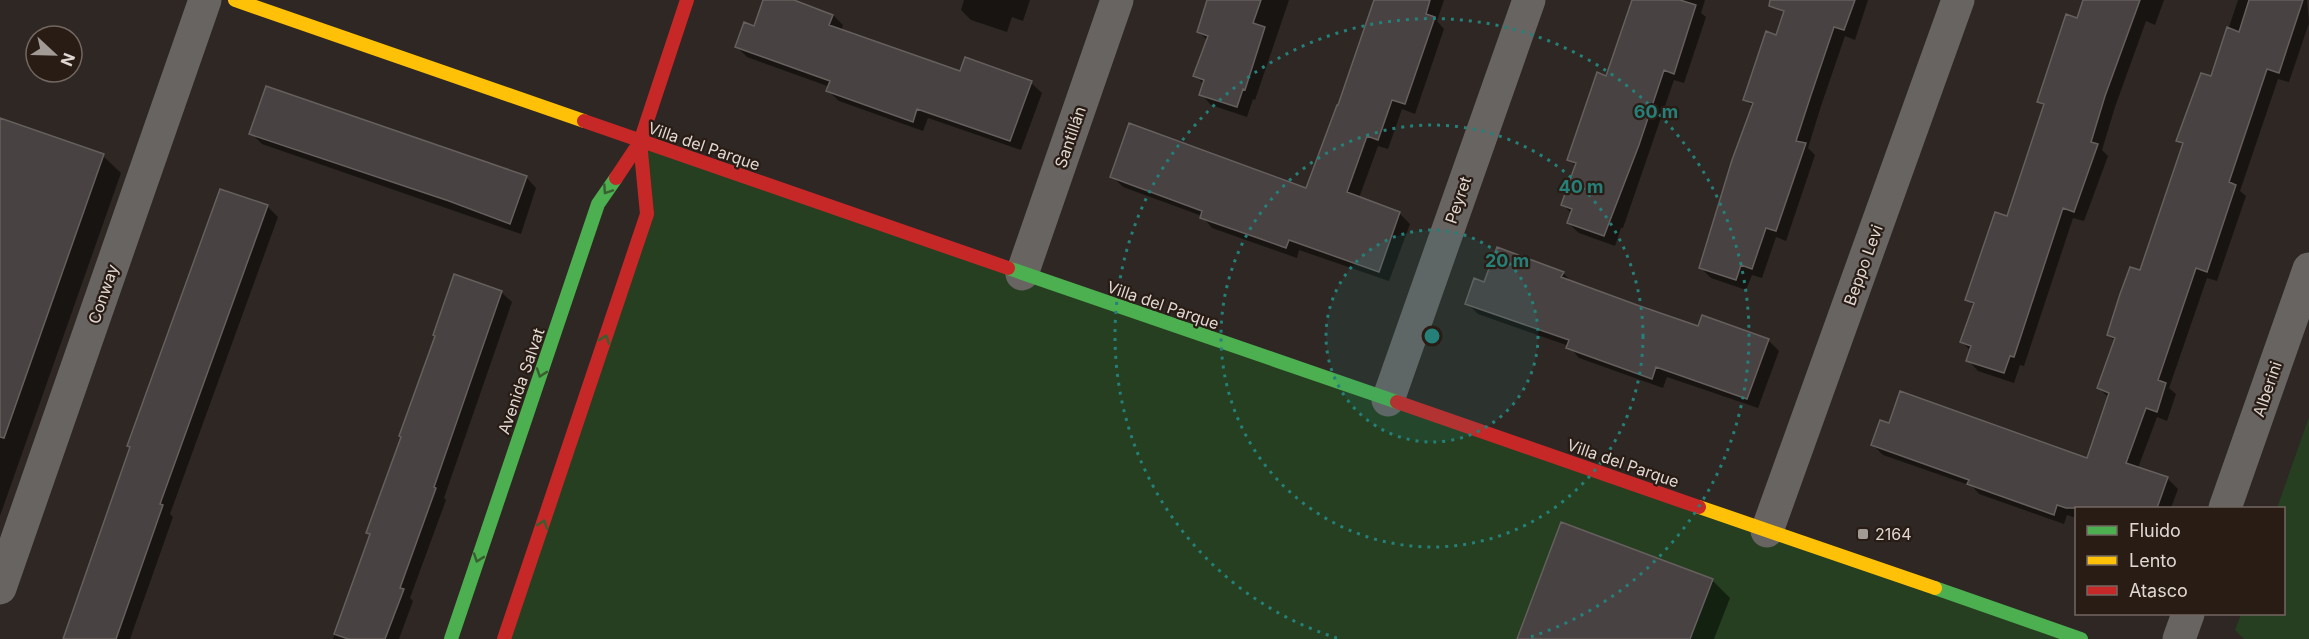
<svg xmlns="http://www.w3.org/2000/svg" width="2309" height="639" font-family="Inter,sans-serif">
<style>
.green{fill:#253f20}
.shadow{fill:#0007}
.building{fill:#484242;stroke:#655f5e;stroke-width:1.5}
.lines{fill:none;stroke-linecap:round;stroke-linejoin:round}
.street{stroke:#676462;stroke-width:33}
.fast{stroke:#4caf50;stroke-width:14}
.slow{stroke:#ffc107;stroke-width:14}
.jam{stroke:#c62828;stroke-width:14}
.oneway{stroke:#395e30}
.ring{fill:none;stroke:#248078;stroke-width:3;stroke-dasharray:3 6}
.poi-dot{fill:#a29a95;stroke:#291c15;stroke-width:2}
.labels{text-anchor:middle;stroke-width:4.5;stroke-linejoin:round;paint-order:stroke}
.street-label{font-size:16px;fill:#e1d8d3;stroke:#291c15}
.poi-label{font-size:16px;fill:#e1d8d3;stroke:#291c15;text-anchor:start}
.centre{fill:#248078;stroke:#291c15;stroke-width:3}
.ring-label{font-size:18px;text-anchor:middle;font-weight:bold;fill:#248078;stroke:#291c15;stroke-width:4.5;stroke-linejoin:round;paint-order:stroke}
</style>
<rect width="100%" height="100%" fill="#2e2723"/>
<!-- green -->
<path class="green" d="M640 142 2081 639H504L647 214Z
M2309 417V639H2244L2235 630 2241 614H2284V508H2277Z"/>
<!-- shadow -->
<path class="shadow" d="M764 0H789L833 15 843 25 841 31 961 73 1031 83 1042 93 1021 150 928 118 923 131 839 101 828 91 830 87 747 57 737 47 755 28Z
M964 0H1030L1023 21 1012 17 1007 32 971 20 961 10Z
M1209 0H1289L1255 100 1253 99 1247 117 1211 105 1201 94 1204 85 1195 75 1208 41 1198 31Z
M1376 0H1444L1437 21 1444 29 1415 114 1402 109 1388 149 1378 146 1359 198 1399 213 1410 224 1389 281 1299 250 1297 258 1212 228 1202 216 1123 187 1112 176 1307 190Z
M1633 0H1705L1701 13 1706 17 1684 83 1674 80 1623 228H1621L1615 246 1579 233 1568 223 1572 214 1563 205 1576 167 1569 159 1607 78Z
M1789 0H1868L1855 40 1845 36 1821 106 1808 148 1815 155 1786 241 1776 237 1762 278 1752 275 1746 290 1711 278 1700 267 1753 107 1745 99 1777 37Z
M2085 0H2164L2155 25 2146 21 2115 107 2102 150 2108 156 2084 221 2073 218 2024 366 2020 365 2014 383 1978 371 1968 360 1971 351 1962 342 1974 306 1967 299 2008 218 2045 107 2039 101 2078 20Z
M2238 0H2307L2309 23 2289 82 2278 79 2240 191 2246 196 2217 281 2207 278 2169 388 2176 394 2167 421 2157 417 2138 468 2167 478 2178 489 2171 508H2076V518L2067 515 2064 524 1979 494 1972 486 1883 455 1873 445 2088 460 2109 398 2099 388 2116 342 2108 335 2141 272 2183 146 2178 140 2212 78Z
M0 119 103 156 121 173 0 516Z
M251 133 526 177 536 188 521 234 262 144Z
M267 206 278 217 170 514 173 517 130 639H65Z
M1563 273 1573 283 1699 328 1703 316 1769 341 1779 351 1758 408 1667 377 1663 388 1579 358 1569 346 1478 314 1467 303 1485 284Z
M501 292 512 302 444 498 446 500 410 598 413 601 399 639H333L371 535 368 532Z
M1712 580 1730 598 1714 639H1518Z"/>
<!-- building -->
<path class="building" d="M763 0H794L833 15 829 25 960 71 965 57 1032 81 1010 141 917 109 913 122 826 91 830 81 735 47 744 22 754 26Z
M1207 0H1261L1253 23 1265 27 1245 90 1243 89 1237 107 1199 95 1204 80 1193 76 1208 36 1197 32Z
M1374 0H1430L1426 14 1435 17 1405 104 1392 100 1378 140 1367 136 1347 192 1400 212 1379 272 1289 240 1286 248 1258 238 1200 218 1202 211 1110 177 1129 123 1306 188 1337 105H1338Z
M1632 0H1680L1696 5 1674 74 1664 70 1639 145 1604 236 1567 223 1572 209 1561 205 1576 163 1567 160 1597 72 1606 76Z
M1770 0H1855L1844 30 1834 27 1811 95 1796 141 1806 143 1776 231 1766 228 1752 269 1741 265 1736 280 1699 268 1732 160 1753 103 1743 100 1766 31 1776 35 1784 11 1769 6Z
M2083 0H2140L2105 96 2091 142 2098 144 2074 212 2063 208 2014 357 2010 356 2004 373 1966 361 1971 346 1960 342 1974 303 1965 300 1995 212 2007 216 2044 104 2037 102 2066 14 2077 18Z
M2249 0H2303L2279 73 2267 69 2229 182 2236 185 2207 272 2196 268 2158 380 2166 383 2157 412 2146 408 2126 463 2168 477 2157 508H2066L2057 505 2054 515 1967 484 1969 480 1871 445 1880 420 1889 423 1900 391 2087 458 2109 393 2097 388 2115 338 2107 335 2120 294 2130 267 2140 270 2183 143 2176 141 2201 73 2211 76 2227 27 2239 32Z
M266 86 527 176 510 224 449 201 249 134Z
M0 118 104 154 4 438 0 437Z
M220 189 268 205 160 504 163 505 116 639H63L130 447 127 446Z
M1497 247 1564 272 1561 277 1637 305 1698 326 1702 315 1769 339 1747 399 1656 367 1652 379 1566 348 1569 340 1465 304 1474 278 1484 282Z
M454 274 502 291 434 487 436 488 400 588 404 589 385 639H348L334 634 370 534 366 533 401 437 399 436 435 336 433 335Z
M1561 522 1713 579 1690 639H1517Z"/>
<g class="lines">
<!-- street -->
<path class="street" d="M1022 274 1117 0
M1388 400 1529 0
M2225 508 2309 269
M1767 531 1958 0
M0 588 205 0
M2179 639 2188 614"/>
<!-- fast -->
<path class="fast" d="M1008 268 1397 402
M1935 588 2081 639
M451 639 598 204 616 178"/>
<!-- slow -->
<path class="slow" d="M235 0 584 121
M1699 507 1935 588"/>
<!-- jam -->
<path class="jam" d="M584 121 1008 268
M616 178 640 142 687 0
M1397 402 1699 507
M504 639 647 214 640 142"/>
</g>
<!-- one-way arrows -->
<defs><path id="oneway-chevron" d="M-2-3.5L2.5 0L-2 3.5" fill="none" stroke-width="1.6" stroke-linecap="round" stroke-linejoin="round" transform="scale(1.5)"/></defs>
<g class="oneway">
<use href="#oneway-chevron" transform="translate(607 190) rotate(124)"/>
<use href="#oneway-chevron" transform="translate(605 339) rotate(-71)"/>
<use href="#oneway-chevron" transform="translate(541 373) rotate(109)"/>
<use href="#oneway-chevron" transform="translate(543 524) rotate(-71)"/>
<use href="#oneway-chevron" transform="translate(478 558) rotate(109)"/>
</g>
<!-- distance rings -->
<circle cx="1432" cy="336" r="106" fill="#248078" fill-opacity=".12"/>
<g class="ring">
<circle cx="1432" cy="336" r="106"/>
<circle cx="1432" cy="336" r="211"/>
<path d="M1337 638A317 317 0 1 1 1527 638"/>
</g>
<!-- markers -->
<rect class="poi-dot" x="1857" y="528" width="12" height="12" rx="3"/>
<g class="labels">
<!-- street labels -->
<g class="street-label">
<text transform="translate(1070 137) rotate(-71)" y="6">Santillán</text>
<text transform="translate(704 146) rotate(19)" y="6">Villa del Parque</text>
<text transform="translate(1458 200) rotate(-71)" y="6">Peyret</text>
<text transform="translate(1863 265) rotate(-70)" y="6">Beppo Levi</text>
<text transform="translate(103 294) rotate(-71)" y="6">Conway</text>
<text transform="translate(1163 305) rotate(19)" y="6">Villa del Parque</text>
<text transform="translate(521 381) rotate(-71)" y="6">Avenida Salvat</text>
<text transform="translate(2267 389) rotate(-71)" y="6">Alberini</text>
<text transform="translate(1623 463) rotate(19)" y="6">Villa del Parque</text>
</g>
<!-- poi labels -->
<g class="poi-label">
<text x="1875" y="540">2164</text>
</g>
</g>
<circle cx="1432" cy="336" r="9" class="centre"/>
<g class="ring-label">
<text x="1656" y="118">60 m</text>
<text x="1581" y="193">40 m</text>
<text x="1507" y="267">20 m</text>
</g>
<!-- legend -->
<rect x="2075" y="507" width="210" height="108" fill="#291c15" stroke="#736761" stroke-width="1.5"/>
<rect x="2087" y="526" width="30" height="9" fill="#4caf50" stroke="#736761" stroke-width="1.5"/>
<text x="2129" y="537" font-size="18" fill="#e1d8d3">Fluido</text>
<rect x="2087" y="556" width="30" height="9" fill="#ffc107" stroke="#736761" stroke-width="1.5"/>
<text x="2129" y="567" font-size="18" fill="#e1d8d3">Lento</text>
<rect x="2087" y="586" width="30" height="9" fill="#c62828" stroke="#736761" stroke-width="1.5"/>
<text x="2129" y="597" font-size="18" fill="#e1d8d3">Atasco</text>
<!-- north arrow -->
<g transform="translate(54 54) rotate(112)"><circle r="28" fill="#291c15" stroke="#736761" stroke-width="1.5"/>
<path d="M0-4.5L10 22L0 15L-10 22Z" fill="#a29a95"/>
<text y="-9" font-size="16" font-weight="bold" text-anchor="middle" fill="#e1d8d3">N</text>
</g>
</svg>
